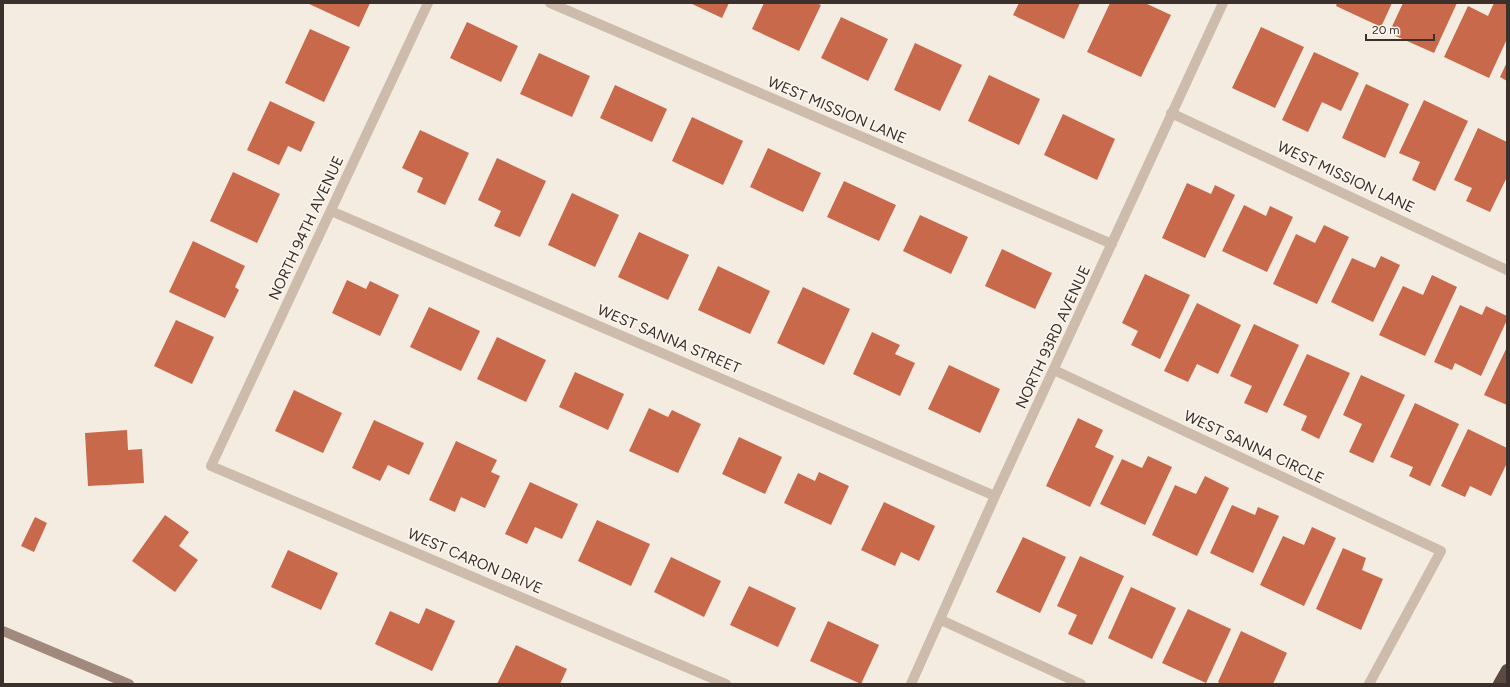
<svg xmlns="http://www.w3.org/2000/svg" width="1510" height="687" font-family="Figtree,sans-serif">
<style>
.building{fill:#c8694b}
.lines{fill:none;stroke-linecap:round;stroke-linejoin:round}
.street{stroke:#cdbbac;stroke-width:10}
.secondary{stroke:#a18a7d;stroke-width:10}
.highway{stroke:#5c4a42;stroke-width:12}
.labels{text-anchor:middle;stroke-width:3.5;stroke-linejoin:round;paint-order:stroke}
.street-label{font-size:15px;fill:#3b302b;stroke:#fbf5ee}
</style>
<rect width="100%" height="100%" fill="#f4ebe1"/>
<!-- building -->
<path class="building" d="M307 3H370L359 27Z
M690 3H729L722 18Z
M764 3H816L821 5 799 51 752 29Z
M1019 3H1080L1064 39 1013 15Z
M1110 3 1132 4V3H1145L1171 15 1141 77 1087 52Z
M1337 3H1392L1381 27 1336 6Z
M1403 3H1457L1434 53 1389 33Z
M1494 3H1507V39L1489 78 1444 57 1468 6 1488 16Z
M841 17 888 39 868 81 821 58Z
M467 22 518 46 501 82 450 58Z
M1261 27 1304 47 1275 108 1232 88Z
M310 29 350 47 324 102 285 83Z
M915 43 962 65 940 111 894 90Z
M1314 52 1359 73 1341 111 1322 102 1308 132 1282 120Z
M539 53 590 76 572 117 520 94Z
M1507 62V81L1500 77Z
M989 75 1040 99 1019 145 968 121Z
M1366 84 1409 104 1385 158 1342 138Z
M615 85 667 109 652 142 600 118Z
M1424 100 1468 121 1435 191 1412 180 1420 162 1399 153Z
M270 101 315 122 301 152 288 146 279 165 247 150Z
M1063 114 1115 139 1097 180 1044 155Z
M692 117 743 141 723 185 672 161Z
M1478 128 1507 142V177L1490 212 1466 201 1472 188 1454 180Z
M420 130 469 153 445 205 417 192 423 178 402 168Z
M768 148 821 173 803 212 750 187Z
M497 158 546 181 520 237 494 226 501 211 478 200Z
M233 172 280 194 257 243 210 221Z
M844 181 896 205 879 241 827 217Z
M1187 183 1211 194 1215 185 1235 195 1205 258 1162 238Z
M572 193 619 215 595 267 548 245Z
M1244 205 1266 216 1270 206 1293 217 1267 272 1222 251Z
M920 215 968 237 951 274 903 251Z
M1324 225 1349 237 1317 304 1273 284 1296 234 1315 243Z
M639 232 689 255 668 300 618 277Z
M193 241 245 266 235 287 239 290 225 318 169 292Z
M1002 249 1052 273 1035 309 985 286Z
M1381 256 1400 265 1373 322 1331 302 1352 258 1375 268Z
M718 266 770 291 750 334 698 310Z
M1145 274 1190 295 1160 359 1131 345 1138 331 1122 323Z
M1432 275 1457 287 1425 356 1379 335 1403 286 1423 295Z
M347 280 366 289 370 281 399 295 380 336 332 313Z
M803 287 850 309 824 365 777 343Z
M1197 303 1241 325 1218 374 1197 364 1188 382 1164 371Z
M1460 305 1482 315 1486 306 1507 316V320L1481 376 1455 363 1452 370 1434 362Z
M429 307 480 331 461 371 410 347Z
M176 320 214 337 192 384 154 366Z
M1254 324 1299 345 1267 413 1244 403 1252 386 1230 376Z
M872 332 900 345 895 354 915 363 900 396 853 374Z
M497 337 546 360 526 402 477 379Z
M1507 347V405L1484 395Z
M1307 354 1350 373 1319 439 1301 430 1307 416 1283 405Z
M949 365 1000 389 980 433 928 409Z
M575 372 624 394 608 430 559 407Z
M1361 375 1405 395 1373 463 1349 452 1362 424 1343 415Z
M294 390 342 413 323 453 275 431Z
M1415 403 1459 424 1430 486 1409 476 1413 467 1390 457Z
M649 408 668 417 672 410 701 424 678 473 629 451Z
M1078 418 1103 430 1095 447 1114 456 1090 507 1046 486Z
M374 420 424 443 409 475 388 465 380 481 352 468Z
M1468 429 1507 448V463L1491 496 1470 486 1465 497 1441 486Z
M127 430 128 450 142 449 144 483 88 486 85 433Z
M739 437 782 457 765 494 722 474Z
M456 441 497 460 491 472 500 476 485 508 461 497 455 512 429 500Z
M1148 456 1172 467 1145 525 1100 504 1122 459 1142 468Z
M819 472 849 486 831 525 784 503 798 473 815 481Z
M1205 476 1229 488 1197 556 1152 535 1175 485 1196 494Z
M530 482 578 504 562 539 535 527 527 544 505 534Z
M884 502 935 526 919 561 901 552 895 566 861 550Z
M1232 505 1255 515 1258 507 1279 516 1253 573 1210 553Z
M165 515 189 532 179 546 198 560 175 592 132 561Z
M35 517 47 523 34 552 21 546Z
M597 520 650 544 631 586 578 561Z
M1312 527 1336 538 1304 606 1260 585 1283 536 1304 545Z
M1023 537 1066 557 1040 613 996 592Z
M1343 548 1366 558 1362 570 1383 579 1361 630 1316 609Z
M288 550 338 573 321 610 271 587Z
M1080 556 1124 576 1092 645 1068 634 1077 615 1057 606Z
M671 557 721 581 704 617 654 592Z
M749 586 796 608 778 647 730 625Z
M1131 587 1176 608 1152 659 1108 638Z
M426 608 455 621 432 671 375 644 390 611 419 624Z
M1188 609 1231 629 1206 683 1162 663Z
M828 621 879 645 861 684 810 661Z
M1241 631 1287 653 1273 684H1221L1218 682Z
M516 645 567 669 560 684H497Z"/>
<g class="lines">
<!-- street -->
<path class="street" d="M428 3 211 466 726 684
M550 3 1112 244
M1171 113 1507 270
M331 211 995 496
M1054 370 1441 551 1369 684
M941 620 1081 684
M911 684 995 496 1223 3"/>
<!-- secondary -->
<path class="secondary" d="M3 631 129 684"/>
<!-- highway -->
<path class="highway" d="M1499 684 1507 670"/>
</g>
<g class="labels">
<!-- street labels -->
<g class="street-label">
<text transform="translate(837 110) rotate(23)" y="5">WEST MISSION LANE</text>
<text transform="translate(1346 177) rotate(25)" y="5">WEST MISSION LANE</text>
<text transform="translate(306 228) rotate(-65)" y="5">NORTH 94TH AVENUE</text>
<text transform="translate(1053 337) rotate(-65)" y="5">NORTH 93RD AVENUE</text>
<text transform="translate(669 339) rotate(23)" y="5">WEST SANNA STREET</text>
<text transform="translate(1254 447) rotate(25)" y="5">WEST SANNA CIRCLE</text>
<text transform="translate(475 561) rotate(23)" y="5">WEST CARON DRIVE</text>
</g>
</g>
<!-- border -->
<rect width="1510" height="687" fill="none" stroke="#3b302b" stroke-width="8"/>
<!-- scale -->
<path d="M1366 34v6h68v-6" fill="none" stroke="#3b302b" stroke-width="2"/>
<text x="1372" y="34" font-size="12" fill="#3b302b" stroke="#fbf5ee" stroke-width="3" paint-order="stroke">20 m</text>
</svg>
